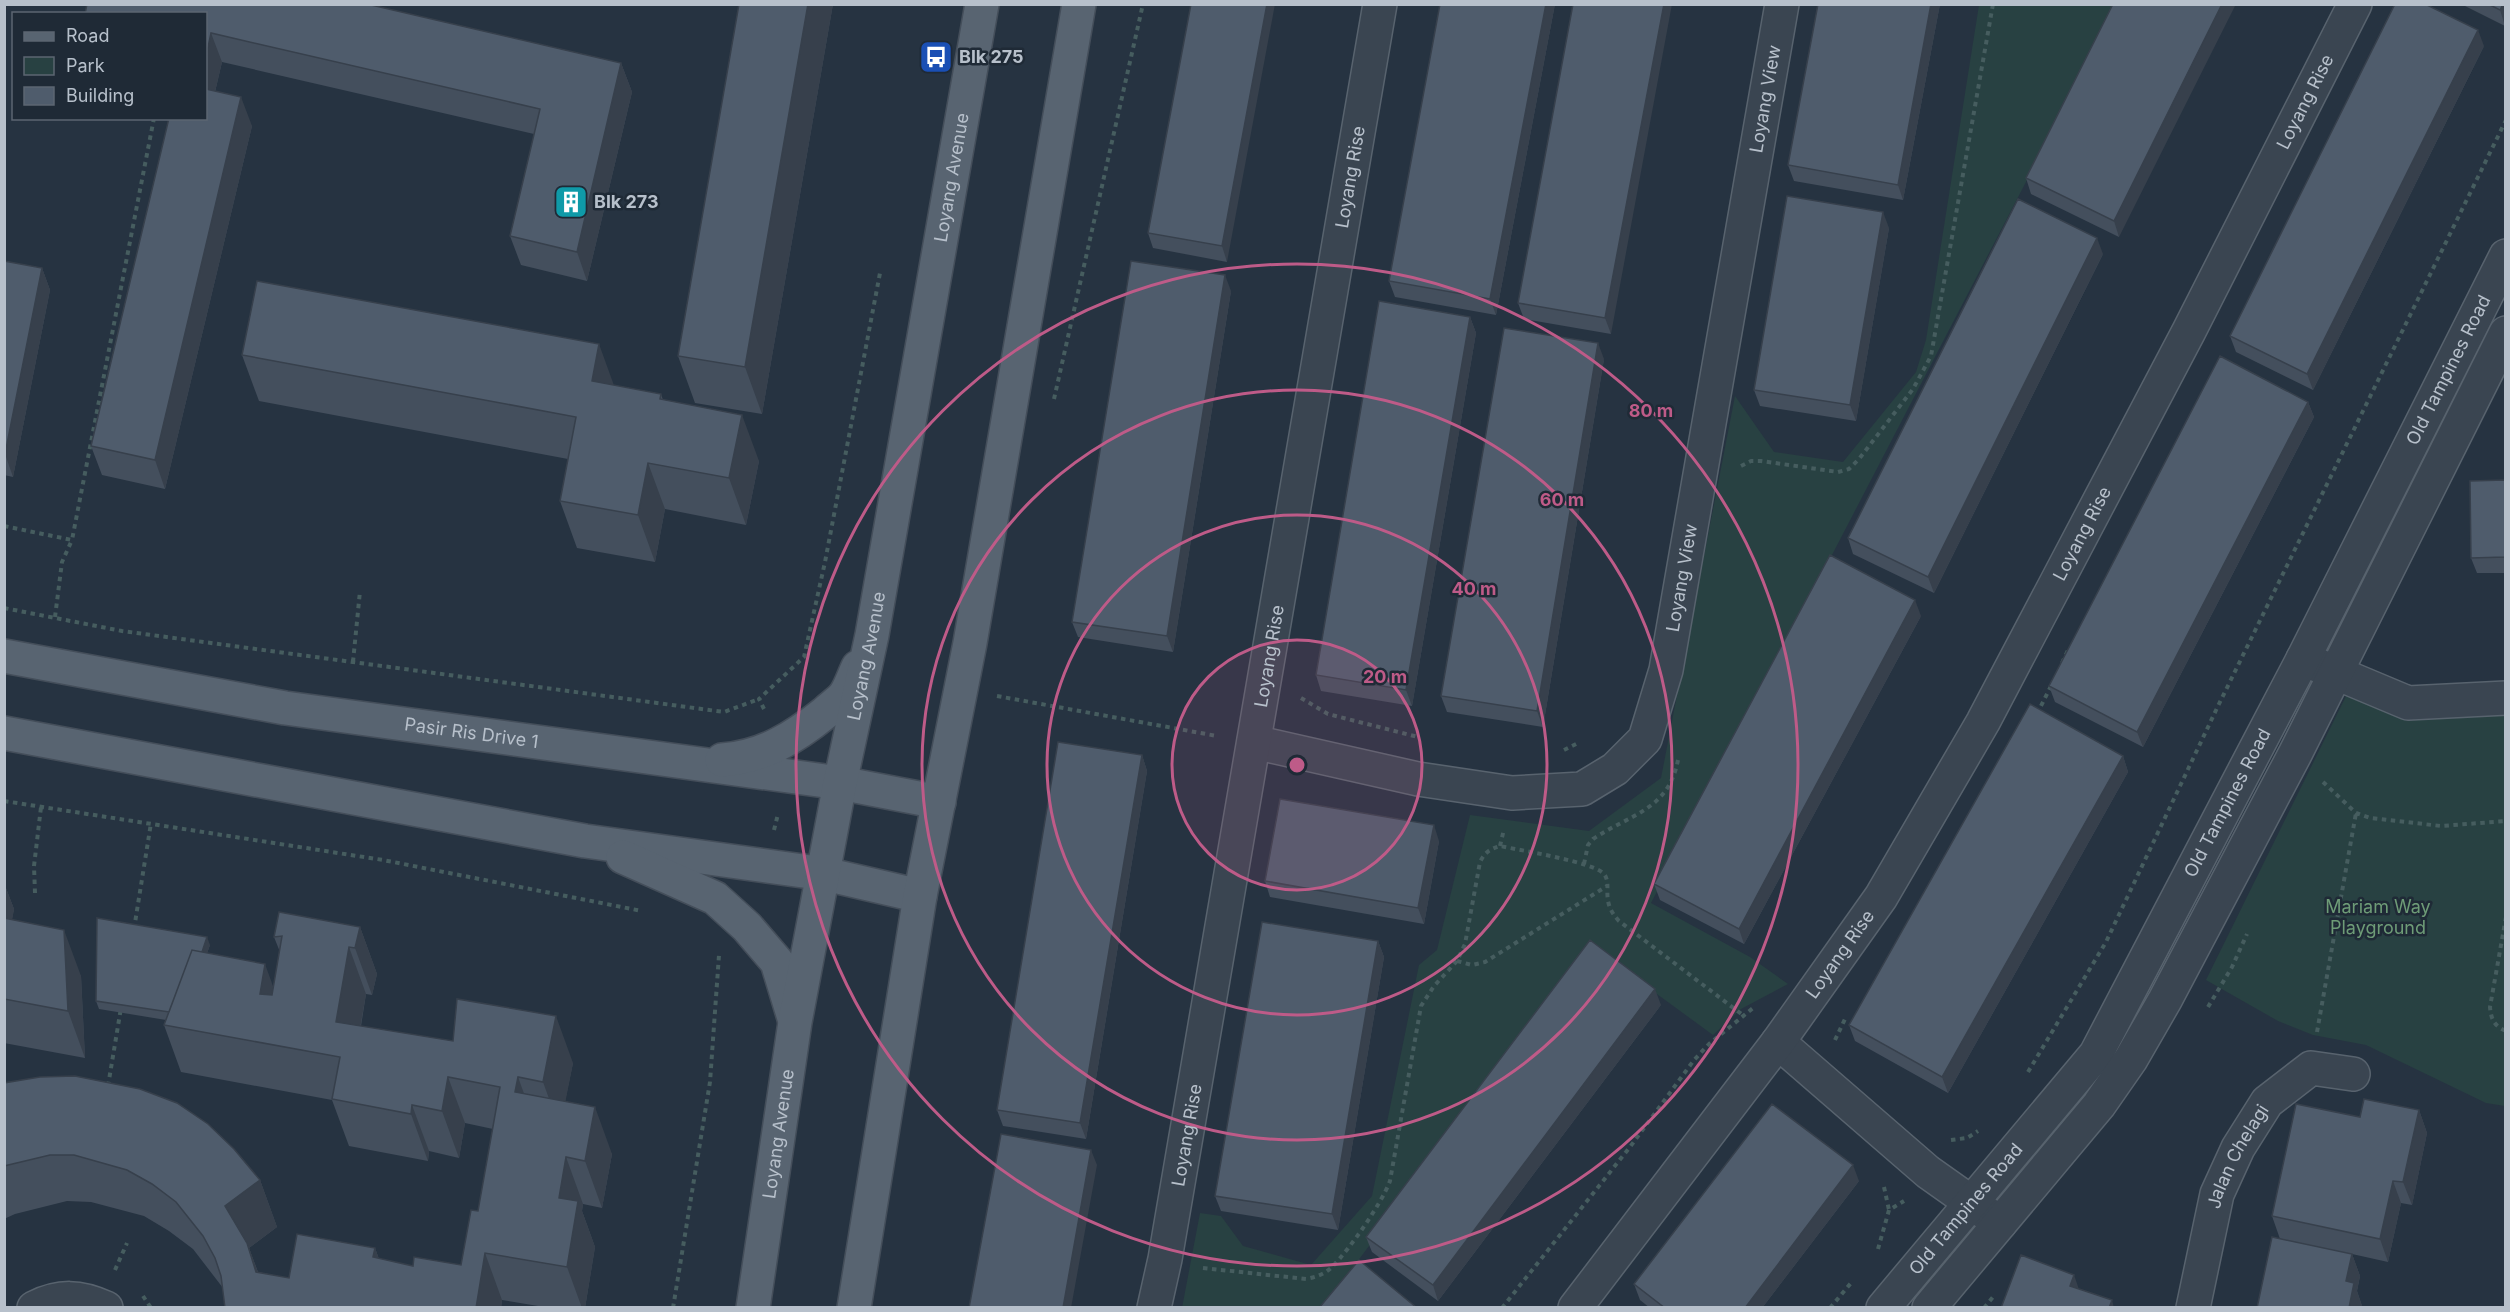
<svg xmlns="http://www.w3.org/2000/svg" width="2510" height="1312" font-family="Inter,sans-serif">
<style>
.green{fill:#284142}
.lines{fill:none;stroke-linecap:round;stroke-linejoin:round}
.minor-casing{stroke:#58636e;stroke-width:36}
.tertiary-casing{stroke:#58636e;stroke-width:36}
.primary-casing{stroke:#444e5a;stroke-width:36}
.path{stroke:#465d5f;stroke-width:4;stroke-dasharray:4.5 4.5;stroke-linecap:butt}
.minor{stroke:#3a4551;stroke-width:33}
.tertiary{stroke:#3a4551;stroke-width:33}
.primary{stroke:#586471;stroke-width:33}
.wall{fill:#444f5d}
.shaded-wall{fill:#37404c}
.building{fill:#4f5c6c;stroke:#37404c;stroke-width:1.5}
.ring{fill:none;stroke:#be5b88;stroke-width:3}
.labels{text-anchor:middle;stroke-width:5;stroke-linejoin:round;paint-order:stroke}
.poi-label{font-size:18px;font-weight:bold;fill:#b7c0cb;stroke:#1f2a36;text-anchor:start}
.street-label{font-size:18px;fill:#b7c0cb;stroke:#1f2a36}
.park-label{font-size:18px;fill:#6e9c77;stroke:#1f2a36}
.centre{fill:#be5b88;stroke:#1f2a36;stroke-width:3}
.ring-label{font-size:18px;text-anchor:middle;font-weight:bold;fill:#be5b88;stroke:#1f2a36;stroke-width:5;stroke-linejoin:round;paint-order:stroke}
</style>
<rect width="100%" height="100%" fill="#263341"/>
<!-- green -->
<path class="green" d="M1979 5H2118L1651 903 1750 957 1788 984 1741 1009 1713 1035 1594 948 1323 1307 1182 1308 1200 1213 1221 1216 1243 1246 1311 1265 1372 1196 1419 965 1437 950 1470 815 1589 831 1661 778 1735 396 1774 452 1843 462 1916 372 1926 340Z
M2350 688 2505 705V1106L2486 1103 2366 1045 2313 1035 2278 1021 2206 980Z"/>
<g class="lines">
<defs>
<g id="minor">
<path d="M2303 659 2408 703 2506 698"/>
<path id="s1" d="M1254 742 1418 779 1512 793 1582 789 1615 769 1645 739 1666 670 1782 4"/>
<path d="M1778 1042 1928 1172 2000 1223"/>
<path d="M34 1308C60 1295 80 1296 106 1308"/>
<path id="s2" d="M1154 1308 1165 1259C1240 842 1308 423 1380 4"/>
<path id="s3" d="M1575 1308 1778 1042 1881 897 1983 722 2189 331 2355 4"/>
<path id="s4" d="M2193 1308 2217 1194 2238 1148 2267 1102 2311 1068 2353 1074"/>
</g>
<g id="tertiary">
<path id="s5" d="M1883 1308 2096 1054 2303 659 2506 256"/>
<path d="M1929 1308 2099 1105 2131 1059 2165 1000 2295 754 2506 333"/>
</g>
<g id="primary">
<path id="s6" d="M4 656 285 708 840 783 939 802"/>
<path d="M4 733 585 841 825 874 920 896"/>
<path d="M722 760C763 757 794 738 826 712 832 706 842 700 846 693 851 685 854 675 858 667"/>
<path d="M623 857 715 898 747 927 777 962 794 1018"/>
<path id="s7" d="M753 1308 795 1022 840 783 872 635 982 4"/>
<path d="M854 1308 920 896 970 643 1079 4"/>
</g>
</defs>
<!-- minor casing -->
<use href="#minor" class="minor-casing"/>
<!-- tertiary casing -->
<use href="#tertiary" class="tertiary-casing"/>
<!-- primary casing -->
<use href="#primary" class="primary-casing"/>
<!-- path -->
<path class="path" d="M1054 399 1143 4
M1741 466 1751 461H1761L1838 472 1849 469 1859 459 1913 389 1931 356 1993 4
M4 526 72 540 154 118
M4 608 122 631 724 712 759 699
M55 617 62 562 72 540
M353 662 360 591
M2062 663 2069 648
M997 696 1217 736
M1301 698 1328 714 1418 737
M764 709 759 699 804 657 825 562 880 273
M2037 714 2051 686
M1564 750 1578 743
M2323 782 2356 813 2370 818 2441 826 2506 821
M4 801 383 860 642 911
M774 830 778 814
M1500 846 1504 829
M1584 864 1588 845 1593 839C1630 814 1668 811 1678 760
M35 893 34 866 41 807
M2506 917 2490 1007C2491 1019 2494 1026 2506 1031
M134 929 151 823
M1457 961 1472 965 1485 962 1607 886
M2208 1007 2232 967 2247 934
M2317 1032 2356 813
M1835 1040 1846 1017
M2028 1072 2106 942 2218 706 2506 120
M108 1086 121 1008
M1951 1140 1967 1138 1978 1131
M1884 1187 1889 1210
M1878 1249 1889 1210 1904 1201
M1203 1268 1306 1279C1316 1277 1325 1274 1332 1267 1349 1250 1382 1203 1390 1181L1421 1006 1434 986 1457 961 1465 944 1480 862C1485 852 1490 849 1500 846 1518 850 1594 862 1604 874 1613 885 1599 900 1619 921L1744 1016
M115 1270 127 1243
M143 1296 151 1308
M673 1308 710 1082 719 955
M1502 1308 1630 1147 1694 1060 1709 1044 1753 1008
M1830 1308 1851 1283
M1984 1308 1993 1297"/>
<!-- minor -->
<use href="#minor" class="minor"/>
<!-- tertiary -->
<use href="#tertiary" class="tertiary"/>
<!-- primary -->
<use href="#primary" class="primary"/>
</g>
<!-- wall -->
<path class="wall" d="M739 4H833L762 414 695 403 678 356Z
M1191 4 1227 262 1153 248 1148 233Z
M1440 4H1555L1496 315 1395 297 1389 281Z
M1573 4 1611 334 1524 319 1518 303Z
M1818 4H1940L1903 200 1794 181 1788 165Z
M2113 4 2119 237 2031 194 2026 178Z
M2461 4H2505V26Z
M206 14 621 63 632 92 587 281 521 265 510 236 534 134 222 62 215 92 252 126 165 489 102 475 91 446Z
M2484 46 2313 390 2236 352 2230 336Z
M1889 228 1856 421 1760 406 1754 390Z
M2103 254 1934 593 1853 554 1848 538Z
M4 261 42 268 50 290 13 477 4 475Z
M1231 291 1173 652 1078 637 1072 622Z
M1470 317 1476 333 1412 706 1321 691 1316 675Z
M242 355 614 385 661 394 663 400 759 461 746 525 665 509 655 562 577 548 560 501 568 459 259 401Z
M1604 359 1543 727 1447 712 1441 696Z
M2308 402 2314 417 2143 747 2055 702 2049 686Z
M2505 480V573H2477L2471 558Z
M1921 616 1744 944 1660 900 1654 884Z
M1142 755 1147 771 1086 1139 1003 1126 997 1110Z
M2123 756 2128 772 1948 1093 1855 1041 1849 1025Z
M1439 841 1424 924 1270 897 1265 881Z
M4 883 14 909 12 919 81 976 85 1058 4 1043Z
M360 927 377 974 372 995 366 994 361 1026 573 1063 565 1101 612 1154 602 1208 583 1204 582 1211 595 1247 585 1308H550L502 1300 501 1308H225L223 1288 193 1249 169 1231 144 1216 91 1202 67 1201 15 1214 4 1219V1083L260 1180 277 1227 249 1248 258 1272 289 1278 375 1248 379 1259 413 1266 461 1265 478 1211 493 1129 465 1123 459 1158 429 1151 428 1161 349 1146 332 1100 181 1072 164 1025 166 1020 99 1009 96 1001 210 945 207 953 273 988 280 952 274 937Z
M1378 941 1384 957 1338 1230 1221 1211 1215 1196Z
M1661 1005 1438 1301 1372 1252 1366 1237Z
M2419 1110 2427 1133 2412 1205 2401 1203 2388 1262 2352 1254 2360 1276 2357 1291 2362 1306 2280 1239 2272 1216 2360 1117Z
M1859 1181 1762 1308H1650L1640 1300 1634 1284Z"/>
<!-- shaded-wall -->
<path class="shaded-wall" d="M808 4H833L762 414 745 367Z
M1267 4H1275L1227 262 1222 246Z
M1546 4H1555L1496 315 1490 299Z
M1664 4H1672L1611 334 1605 318Z
M1931 4H1940L1903 200 1898 185Z
M2222 4H2236L2119 237 2114 221Z
M2503 4H2505V26L2500 10Z
M2478 30 2484 46 2313 390 2307 374Z
M211 33 222 62 209 117 206 108V57Z
M621 63 632 92 587 281 577 252Z
M241 97 252 126 165 489 155 460Z
M1883 212 1889 228 1856 421 1850 405Z
M2097 238 2103 254 1934 593 1928 577Z
M42 268 50 290 13 477 5 454Z
M1225 275 1231 291 1173 652 1167 636Z
M1470 317 1476 333 1412 706 1406 690Z
M1598 343 1604 359 1543 727 1537 711Z
M599 344 616 391 592 381Z
M2308 402 2314 417 2143 747 2137 732Z
M742 415 759 461 746 525 729 478Z
M648 463 665 509 655 562 638 515Z
M1915 600 1921 616 1744 944 1739 929Z
M1142 755 1147 771 1086 1139 1080 1123Z
M2123 756 2128 772 1948 1093 1942 1077Z
M1434 825 1439 841 1424 924 1418 908Z
M4 883 14 909 10 932 4 916Z
M360 927 377 974 372 995 355 948Z
M64 930 81 976 85 1058 68 1011Z
M207 937 210 945 183 1022 180 1014Z
M1378 941 1384 957 1338 1230 1332 1214Z
M349 947 366 994 353 1069 336 1022Z
M265 964 282 1011 260 994Z
M1655 989 1661 1005 1438 1301 1433 1285Z
M556 1016 573 1063 560 1129 543 1082Z
M448 1077 465 1123 459 1158 442 1111Z
M518 1077 535 1124 515 1092Z
M412 1105 429 1151 428 1161 411 1114Z
M595 1107 612 1154 602 1208 585 1161Z
M2419 1110 2427 1133 2412 1205 2403 1182Z
M1091 1150 1097 1165 1071 1308H1063Z
M566 1157 583 1204 582 1211 595 1247 585 1308H582L567 1267 559 1198Z
M1853 1165 1859 1181 1762 1308H1745Z
M260 1180 277 1227 249 1248 264 1289 225 1206Z
M2393 1181 2401 1203 2388 1262 2380 1239Z
M375 1248 392 1295 373 1257Z
M485 1253 502 1300 501 1308H476Z
M2352 1254 2360 1276 2357 1291 2362 1306V1308H2349L2346 1281Z
M2074 1275 2082 1298 2070 1286Z
M2112 1300 2114 1308H2109Z"/>
<!-- building -->
<path class="building" d="M87 4H367L621 63 577 252 510 236 540 109 211 33 206 57V14H85Z
M739 4H808L745 367 678 356Z
M1191 4H1267L1222 246 1148 233Z
M1440 4H1546L1490 299 1389 281Z
M1573 4H1664L1605 318 1518 303Z
M1818 4H1931L1898 185 1788 165Z
M2113 4H2222L2114 221 2026 178Z
M2395 4H2425L2478 30 2307 374 2230 336Z
M2488 4H2503L2500 10Z
M206 89 241 97 155 460 91 446 169 118H206Z
M1787 196 1883 212 1850 405 1754 390Z
M2018 199 2097 238 1928 577 1848 538Z
M4 261 42 268 5 454H4Z
M1131 261 1225 275 1167 636 1072 622Z
M257 281 599 344 592 381 661 394 660 399 742 415 729 478 648 463 638 515 560 501 576 417 242 355Z
M1379 301 1470 317 1406 690 1316 675Z
M1504 328 1598 343 1537 711 1441 696Z
M2220 356 2308 402 2137 732 2049 686Z
M2505 480V557L2471 558 2470 481Z
M1830 555 1915 600 1739 929 1654 884Z
M2030 704 2123 756 1942 1077 1849 1025Z
M1058 742 1142 755 1080 1123 997 1110Z
M1280 799 1434 825 1418 908 1265 881Z
M279 912 360 927 355 948 349 947 336 1022 453 1041 457 999 556 1016 543 1082 518 1077 515 1092 595 1107 585 1161 566 1157 559 1198 578 1201 567 1267 485 1253 476 1308H225L221 1276 215 1258 203 1236 176 1202 152 1184 127 1170 74 1155H50L4 1166V1083L40 1077 75 1076 140 1089 177 1103 208 1124 234 1149 260 1180 225 1206 247 1243 256 1272 289 1278 297 1234 375 1248 373 1257 413 1266 414 1257 461 1265 471 1210 478 1211 500 1087 448 1077 442 1111 412 1105 411 1114 332 1099 340 1057 164 1025 192 950 265 964 260 994 272 995 282 936 274 937Z
M4 918 64 930 68 1011 4 999Z
M97 918 207 937 202 952 192 950 169 1012 96 1001Z
M1262 922 1378 941 1332 1214 1215 1196Z
M1590 940 1655 989 1433 1285 1366 1237Z
M2364 1099 2419 1110 2403 1182 2393 1181 2380 1239 2272 1216 2296 1104 2360 1117Z
M1772 1104 1853 1165 1745 1308H1665L1634 1284Z
M1001 1134 1091 1150 1063 1308H969Z
M2272 1237 2352 1254 2346 1281 2354 1283 2349 1308H2257Z
M2021 1255 2074 1275 2070 1286 2112 1300 2109 1308H2001Z
M1359 1260 1417 1308H1319Z"/>
<!-- distance rings -->
<circle cx="1297" cy="765" r="125" fill="#be5b88" fill-opacity=".12"/>
<g class="ring">
<circle cx="1297" cy="765" r="125"/>
<circle cx="1297" cy="765" r="250"/>
<circle cx="1297" cy="765" r="375"/>
<circle cx="1297" cy="765" r="501"/>
</g>
<!-- icons -->
<defs>
<symbol id="bus-square" viewBox="-11 -11 22 22"><rect x="-9" y="-9" width="18" height="18" rx="4" fill="#1a4fb4" stroke="#1f2a36"/><path d="M-5-6H5V4H4V6H2V4H-2V6H-4V4H-5ZM-3.5-4V0h7V-4ZM-3.5 1.2v1.5H-2V1.2ZM2 1.2v1.5H3.5V1.2Z" fill="#fff"/></symbol>
<symbol id="building-square" viewBox="-11 -11 22 22"><rect x="-9" y="-9" width="18" height="18" rx="4" fill="#0f9aa8" stroke="#1f2a36"/><path d="M-4-6H4V6H1V3H-1V6H-4ZM-2.5-4.3h1.7v1.8h-1.7ZM.8-4.3h1.7v1.8H.8ZM-2.5-1h1.7V.8h-1.7ZM.8-1h1.7V.8H.8Z" fill="#fff"/></symbol>
</defs>
<g fill-rule="evenodd">
<use href="#bus-square" x="917" y="38" width="38" height="38"/>
<use href="#building-square" x="552" y="183" width="38" height="38"/>
</g>
<g class="labels">
<!-- poi labels -->
<g class="poi-label">
<text x="959" y="63">Blk 275</text>
<text x="594" y="208">Blk 273</text>
</g>
<!-- street labels -->
<g class="street-label">
<text dy="6" stroke="none"><textPath href="#s1" startOffset="1066">Loyang View</textPath></text>
<text dy="6" stroke="none"><textPath href="#s3" startOffset="1414">Loyang Rise</textPath></text>
<text dy="6" stroke="none"><textPath href="#s2" startOffset="1148">Loyang Rise</textPath></text>
<text dy="6" stroke="none"><textPath href="#s7" startOffset="1148">Loyang Avenue</textPath></text>
<text dy="6" stroke="none"><textPath href="#s5" startOffset="1101">Old Tampines Road</textPath></text>
<text dy="6" stroke="none"><textPath href="#s3" startOffset="928">Loyang Rise</textPath></text>
<text dy="6" stroke="none"><textPath href="#s1" startOffset="580">Loyang View</textPath></text>
<text dy="6" stroke="none"><textPath href="#s7" startOffset="662">Loyang Avenue</textPath></text>
<text dy="6" stroke="none"><textPath href="#s2" startOffset="662">Loyang Rise</textPath></text>
<text dy="6" stroke="none"><textPath href="#s6" startOffset="474">Pasir Ris Drive 1</textPath></text>
<text dy="6" stroke="none"><textPath href="#s5" startOffset="615">Old Tampines Road</textPath></text>
<text dy="6" stroke="none"><textPath href="#s3" startOffset="442">Loyang Rise</textPath></text>
<text dy="6" stroke="none"><textPath href="#s7" startOffset="176">Loyang Avenue</textPath></text>
<text dy="6" stroke="none"><textPath href="#s2" startOffset="176">Loyang Rise</textPath></text>
<text dy="6" stroke="none"><textPath href="#s4" startOffset="159">Jalan Chelagi</textPath></text>
<text dy="6" stroke="none"><textPath href="#s5" startOffset="129">Old Tampines Road</textPath></text>
</g>
<!-- park labels -->
<g class="park-label">
<text x="2378" y="913">Mariam Way<tspan x="2378" dy="21">Playground</tspan></text>
</g>
</g>
<circle cx="1297" cy="765" r="9" class="centre"/>
<g class="ring-label">
<text x="1651" y="417">80 m</text>
<text x="1562" y="506">60 m</text>
<text x="1474" y="595">40 m</text>
<text x="1385" y="683">20 m</text>
</g>
<!-- border -->
<rect width="2510" height="1312" fill="none" stroke="#b7c0cb" stroke-width="12"/>
<!-- legend -->
<rect x="12" y="12" width="195" height="108" fill="#1f2a36" stroke="#5c6672" stroke-width="1.5"/>
<rect x="24" y="32" width="30" height="9" fill="#586471" stroke="#5c6672" stroke-width="1.5"/>
<text x="66" y="42" font-size="18" fill="#b7c0cb">Road</text>
<rect x="24" y="57" width="30" height="18" fill="#284142" stroke="#5c6672" stroke-width="1.5"/>
<text x="66" y="72" font-size="18" fill="#b7c0cb">Park</text>
<rect x="24" y="87" width="30" height="18" fill="#4f5c6c" stroke="#5c6672" stroke-width="1.5"/>
<text x="66" y="102" font-size="18" fill="#b7c0cb">Building</text>
</svg>
